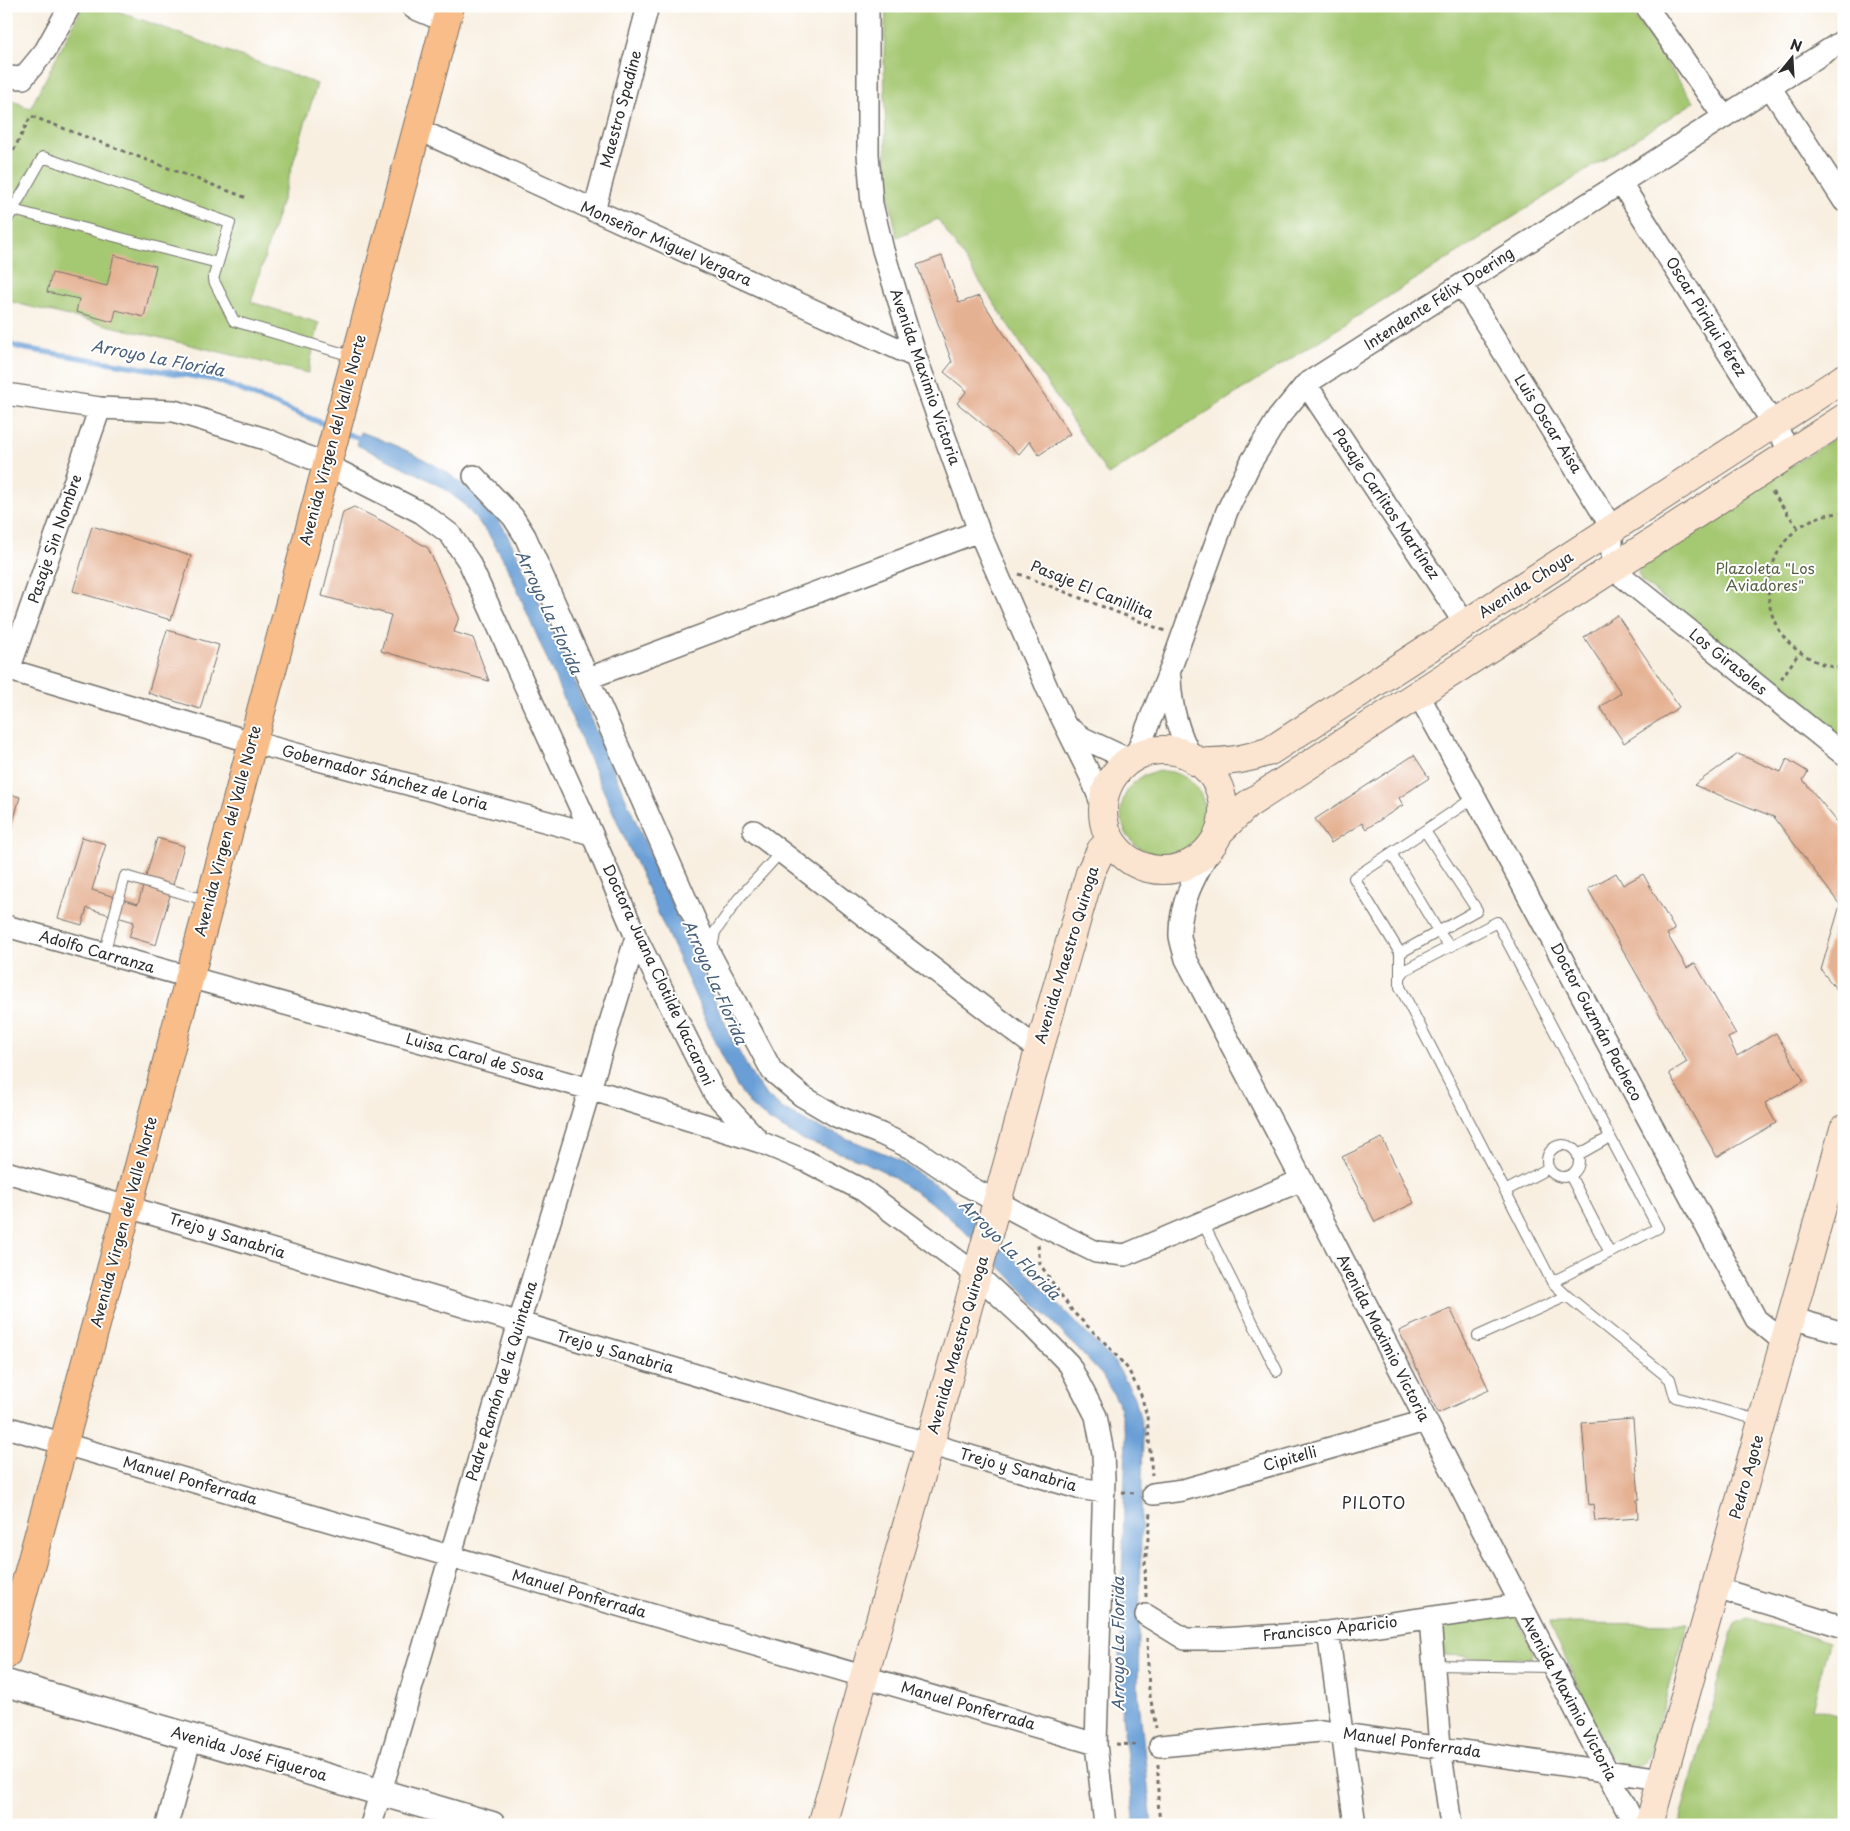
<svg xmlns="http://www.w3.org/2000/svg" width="1850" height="1831" font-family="'Playpen Sans',sans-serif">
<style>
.green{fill:#a5c872;stroke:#687a4e}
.water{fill:#699fd6;stroke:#4a6580}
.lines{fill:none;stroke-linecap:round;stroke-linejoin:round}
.stream{stroke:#699fd6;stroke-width:5.5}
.building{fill:#e5b193}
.service-casing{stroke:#73706b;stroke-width:12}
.minor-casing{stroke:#73706b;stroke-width:24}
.tertiary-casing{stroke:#73706b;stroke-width:29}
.secondary-casing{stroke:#73706b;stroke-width:30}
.primary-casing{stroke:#73706b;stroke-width:30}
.path{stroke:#73706b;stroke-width:3;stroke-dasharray:4 4;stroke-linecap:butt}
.service{stroke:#fff;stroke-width:10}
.minor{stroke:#fff;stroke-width:21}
.tertiary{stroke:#fff;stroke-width:26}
.secondary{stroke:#fce5d0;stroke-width:28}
.primary{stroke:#f8bd89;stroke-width:28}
.labels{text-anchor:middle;stroke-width:4;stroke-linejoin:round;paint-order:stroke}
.street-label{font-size:15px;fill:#2b2b2b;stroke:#fff}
.park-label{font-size:15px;fill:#566244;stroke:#fff}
.water-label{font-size:16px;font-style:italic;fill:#475f78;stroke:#fff}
.neighbourhood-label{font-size:16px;letter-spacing:1px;fill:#2b2b2b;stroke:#fff}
</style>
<rect width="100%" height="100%" fill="#fff"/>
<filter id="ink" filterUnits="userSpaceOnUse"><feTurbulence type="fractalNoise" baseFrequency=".02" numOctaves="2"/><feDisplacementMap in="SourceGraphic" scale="10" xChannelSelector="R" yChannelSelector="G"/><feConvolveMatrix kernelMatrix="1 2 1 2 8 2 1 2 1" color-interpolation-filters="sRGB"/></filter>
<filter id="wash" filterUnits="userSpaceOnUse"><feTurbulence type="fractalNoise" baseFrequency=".0096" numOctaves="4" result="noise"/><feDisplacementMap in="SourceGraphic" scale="20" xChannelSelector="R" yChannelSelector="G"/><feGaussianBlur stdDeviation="1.12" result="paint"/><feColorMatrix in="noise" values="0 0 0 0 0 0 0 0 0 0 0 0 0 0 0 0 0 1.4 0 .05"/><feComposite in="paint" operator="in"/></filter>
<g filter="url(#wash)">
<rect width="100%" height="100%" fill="#f8efe1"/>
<!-- green -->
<path class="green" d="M83 6H104L317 84 251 302 319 323 308 373 27 306 6 300V97L30 109Z
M886 6H1627L1694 102 1108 475 938 219 897 237 887 185 884 56Z
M1844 432V744L1642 581 1638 573 1643 561Z
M1121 813a42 42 0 1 1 84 0a42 42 0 1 1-84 0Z
M1512 1614 1517 1620 1534 1652 1533 1657 1530 1659 1445 1655 1441 1631 1443 1625Z
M1747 1619 1829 1642 1812 1708 1844 1717V1825H1678L1735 1625Z
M1550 1623 1688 1624 1651 1749 1644 1764C1625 1769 1619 1767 1606 1752Z"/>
<!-- water -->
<path class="water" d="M361 432C415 452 470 477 503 527 509 538 515 550 521 561L731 1037 754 1079 766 1095 780 1107 808 1123 891 1156 941 1188 969 1212 1115 1363 1135 1397 1143 1431 1138 1690 1152 1825H1135L1119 1689 1126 1436 1118 1402 1102 1375 1008 1275 959 1226 932 1203 883 1171 860 1160 801 1139 770 1121 751 1106 737 1087 717 1045 592 765 508 568 489 535 463 503 443 488 420 475 357 445Z"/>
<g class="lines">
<!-- stream -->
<path class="stream" d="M6 343 21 348 216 380 329 426
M342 432 364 440"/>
</g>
<g id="blocks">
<!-- building -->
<path class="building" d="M114 255 156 266 144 317 116 310 113 322 76 312 79 299 47 292 52 273 107 286Z
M942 256 959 303 979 296 1070 434 1039 455 1030 441 1019 454 957 403 967 391 944 372 952 362 917 265Z
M354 507 384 522 428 548 459 617 454 632 473 638 489 681 381 651 391 615 322 596 343 512Z
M92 526 191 556 171 620 73 591Z
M1617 615 1679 707 1624 743 1600 707 1621 693 1584 637Z
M167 630 219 645 200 709 148 693Z
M1738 754 1781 772 1787 759 1808 772 1803 780 1844 830V999L1821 970 1840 905 1774 817 1694 785Z
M1414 755 1429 778 1399 798 1403 805 1366 829 1362 823 1331 843 1315 819Z
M6 793 20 797 7 844H6Z
M82 837 106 844 92 890 138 904 157 838 184 846 156 945 129 937 134 922 87 908 82 925 58 918Z
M1616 873 1623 885 1643 874 1675 930 1667 934 1687 968 1695 963 1736 1034 1728 1038 1737 1056 1776 1033 1804 1081 1765 1103 1776 1123 1717 1157 1669 1073 1687 1062 1588 889Z
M1382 1138 1414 1203 1375 1222 1342 1157Z
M1450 1308 1489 1390 1438 1413 1399 1331Z
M1633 1419 1639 1499 1637 1500 1638 1518 1595 1521 1593 1504 1589 1505 1582 1423Z"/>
</g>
</g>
<g filter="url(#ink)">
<use href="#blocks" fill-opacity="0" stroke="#73706b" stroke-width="1"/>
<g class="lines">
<defs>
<path id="service" d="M13 210 218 263
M6 222 43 157 230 223 213 279 234 321 355 357
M1391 853 1438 931 1450 947
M712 949 715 932 739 898 781 852
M1400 953 1477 910 1425 831
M104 954 125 876 208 901
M1400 977V953L1354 878 1475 797
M1547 1161a16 16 0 1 1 32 0a16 16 0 1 1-32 0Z
M1578 1155 1610 1137
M1570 1175 1609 1251
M1505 1191 1549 1168
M1203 1223 1277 1371
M1552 1282 1658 1228 1497 922 1405 970 1400 977V987L1552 1282 1567 1296
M1478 1336 1567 1296 1670 1379 1675 1397 1762 1421
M1434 1665 1552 1667"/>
<path id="minor" d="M868 6V154L872 204 883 250 916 357 979 531 1048 690 1090 775 1103 807
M1646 6 1724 117
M6 77 23 78 45 51 70 6
M1770 87 1844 201
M417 129 916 357
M1621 183 1791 452
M594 211 648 6
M1462 285 1612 528V568L1844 755
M1306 384 1465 624
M6 394 100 408 174 411 265 439 327 465 422 513 450 534 469 562 592 834 636 937 714 1093 760 1142 806 1161 864 1191 977 1275 1026 1320 1069 1364 1096 1416 1103 1453 1104 1479 1096 1744 1105 1825
M474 476 513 517 525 536 711 956 772 1071 802 1096 836 1116 881 1134 917 1151 966 1185 1035 1222 1096 1252 1125 1255 1302 1180
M6 669 252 742 592 834
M9 670 100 408
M589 678 979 531
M1170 678C1171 707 1178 733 1192 758
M1418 694 1475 797 1756 1319 1784 1342
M1067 727 1083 738 1130 760
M1135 757 1169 673 1227 511 1251 462 1278 418 1306 384 1844 40
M754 831 1039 1050
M1212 846C1196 874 1179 903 1180 936 1181 943 1184 952 1186 959L1302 1180 1635 1825
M6 926 590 1089 757 1141
M6 1172 128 1207 1078 1488 1104 1492
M1791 1318 1844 1333
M6 1427 1096 1744
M1153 1494 1183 1490 1425 1421
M1716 1588 1844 1627
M1146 1615 1185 1639H1221L1328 1632 1520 1605
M1430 1618 1440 1747 1451 1825
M1328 1632 1355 1825
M1160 1746 1321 1731 1662 1779
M167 1825 191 1737
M371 1825 519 1323 636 937"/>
<path id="tertiary" d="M415 6 446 19
M6 1683 492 1825"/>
<path id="secondary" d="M1103 810a60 60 0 1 1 120 0a60 60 0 1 1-120 0Z
M1197 762C1223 763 1246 760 1270 751L1844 378
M1219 832 1247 805 1844 418
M822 1825 930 1444 1039 1050 1090 873 1101 850 1111 840
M1649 1825 1844 1129"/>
<path id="primary" d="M6 1655 128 1207 450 6"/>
</defs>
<!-- service casing -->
<use href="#service" class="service-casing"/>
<!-- minor casing -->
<use href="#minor" class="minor-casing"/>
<!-- tertiary casing -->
<use href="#tertiary" class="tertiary-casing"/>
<!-- secondary casing -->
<use href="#secondary" class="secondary-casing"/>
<!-- primary casing -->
<use href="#primary" class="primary-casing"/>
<!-- path -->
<path class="path" d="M6 165 31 116 247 198
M1772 492 1798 528
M1844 513C1766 513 1739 620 1808 657 1818 663 1831 668 1844 668
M1019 574 1165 631
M1781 679 1799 653
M1038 1245 1040 1264 1054 1285 1073 1312 1107 1345 1128 1369 1141 1395 1147 1416 1152 1475
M1122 1492 1135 1493
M1146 1597 1145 1564 1151 1513
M1147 1638 1149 1690 1156 1728
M1116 1744 1140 1745
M1158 1764V1800L1160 1825"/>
<!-- service -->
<use href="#service" class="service"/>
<!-- minor -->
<use href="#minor" class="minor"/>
<!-- tertiary -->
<use href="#tertiary" class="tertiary"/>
<!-- secondary -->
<use href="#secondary" class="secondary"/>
<!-- primary -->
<use href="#primary" class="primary"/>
</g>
</g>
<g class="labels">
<!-- street labels -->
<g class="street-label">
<text transform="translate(621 109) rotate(-75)" y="5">Maestro Spadine</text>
<text transform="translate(666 244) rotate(24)" y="5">Monseñor Miguel Vergara</text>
<text transform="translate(1439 299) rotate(-33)" y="5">Intendente Félix Doering</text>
<text transform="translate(1706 317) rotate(58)" y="5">Oscar Piriqui Pérez</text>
<text transform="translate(925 377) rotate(71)" y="5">Avenida Maximio Victoria</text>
<text transform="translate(1548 424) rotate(58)" y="5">Luis Oscar Aisa</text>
<text transform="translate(333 440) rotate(-75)" y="5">Avenida Virgen del Valle Norte</text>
<text transform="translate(1386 504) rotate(56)" y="5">Pasaje Carlitos Martínez</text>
<text transform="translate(55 539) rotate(-71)" y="5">Pasaje Sin Nombre</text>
<text transform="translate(1526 585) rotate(-33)" y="5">Avenida Choya</text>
<text transform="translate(1092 590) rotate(22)" y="5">Pasaje El Canillita</text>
<text transform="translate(1728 662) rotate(39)" y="5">Los Girasoles</text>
<text transform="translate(385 778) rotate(15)" y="5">Gobernador Sánchez de Loria</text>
<text transform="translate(228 831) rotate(-75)" y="5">Avenida Virgen del Valle Norte</text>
<text transform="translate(97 952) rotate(16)" y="5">Adolfo Carranza</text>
<text transform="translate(1067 955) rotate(-73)" y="5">Avenida Maestro Quiroga</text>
<text transform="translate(658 975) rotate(65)" y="5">Doctora Juana Clotilde Vaccaroni</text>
<text transform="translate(1596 1022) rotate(62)" y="5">Doctor Guzmán Pacheco</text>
<text transform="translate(475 1057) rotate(15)" y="5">Luisa Carol de Sosa</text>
<text transform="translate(124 1222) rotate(-75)" y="5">Avenida Virgen del Valle Norte</text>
<text transform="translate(227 1236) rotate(17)" y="5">Trejo y Sanabria</text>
<text transform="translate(1383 1338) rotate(63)" y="5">Avenida Maximio Victoria</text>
<text transform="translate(958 1345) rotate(-74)" y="5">Avenida Maestro Quiroga</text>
<text transform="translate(615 1352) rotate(16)" y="5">Trejo y Sanabria</text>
<text transform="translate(502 1381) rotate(-73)" y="5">Padre Ramón de la Quintana</text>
<text transform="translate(1290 1459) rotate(-16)" y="5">Cipitelli</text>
<text transform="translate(1018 1470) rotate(16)" y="5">Trejo y Sanabria</text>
<text transform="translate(1747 1477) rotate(-74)" y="5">Pedro Agote</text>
<text transform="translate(190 1481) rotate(16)" y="5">Manuel Ponferrada</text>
<text transform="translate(579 1594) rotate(16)" y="5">Manuel Ponferrada</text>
<text transform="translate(1330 1629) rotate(-6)" y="5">Francisco Aparicio</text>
<text transform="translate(1569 1698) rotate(62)" y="5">Avenida Maximio Victoria</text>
<text transform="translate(968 1706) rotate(16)" y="5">Manuel Ponferrada</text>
<text transform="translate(1412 1743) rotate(8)" y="5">Manuel Ponferrada</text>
<text transform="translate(249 1754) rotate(16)" y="5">Avenida José Figueroa</text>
</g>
<!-- park labels -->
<g class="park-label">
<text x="1765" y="574">Plazoleta "Los<tspan x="1765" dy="17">Aviadores"</tspan></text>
</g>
<!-- water labels -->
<g class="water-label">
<text transform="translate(158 358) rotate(11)" y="6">Arroyo La Florida</text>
<text transform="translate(549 612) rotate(65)" y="6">Arroyo La Florida</text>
<text transform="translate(715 982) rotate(66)" y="6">Arroyo La Florida</text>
<text transform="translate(1010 1249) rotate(45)" y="6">Arroyo La Florida</text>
<text transform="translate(1118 1644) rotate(-90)" y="6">Arroyo La Florida</text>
</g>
<!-- neighbourhood labels -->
<g class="neighbourhood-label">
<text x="1374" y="1509">PILOTO</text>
</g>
</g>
<!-- margin -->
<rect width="1850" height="1831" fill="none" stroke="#fff" stroke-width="25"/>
<!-- north arrow -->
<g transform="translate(1792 58) rotate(18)" stroke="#ffffff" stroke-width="4" paint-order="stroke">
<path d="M0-4L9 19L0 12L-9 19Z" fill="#2b2b2b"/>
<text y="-8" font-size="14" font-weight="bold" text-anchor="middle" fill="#2b2b2b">N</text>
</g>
</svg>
